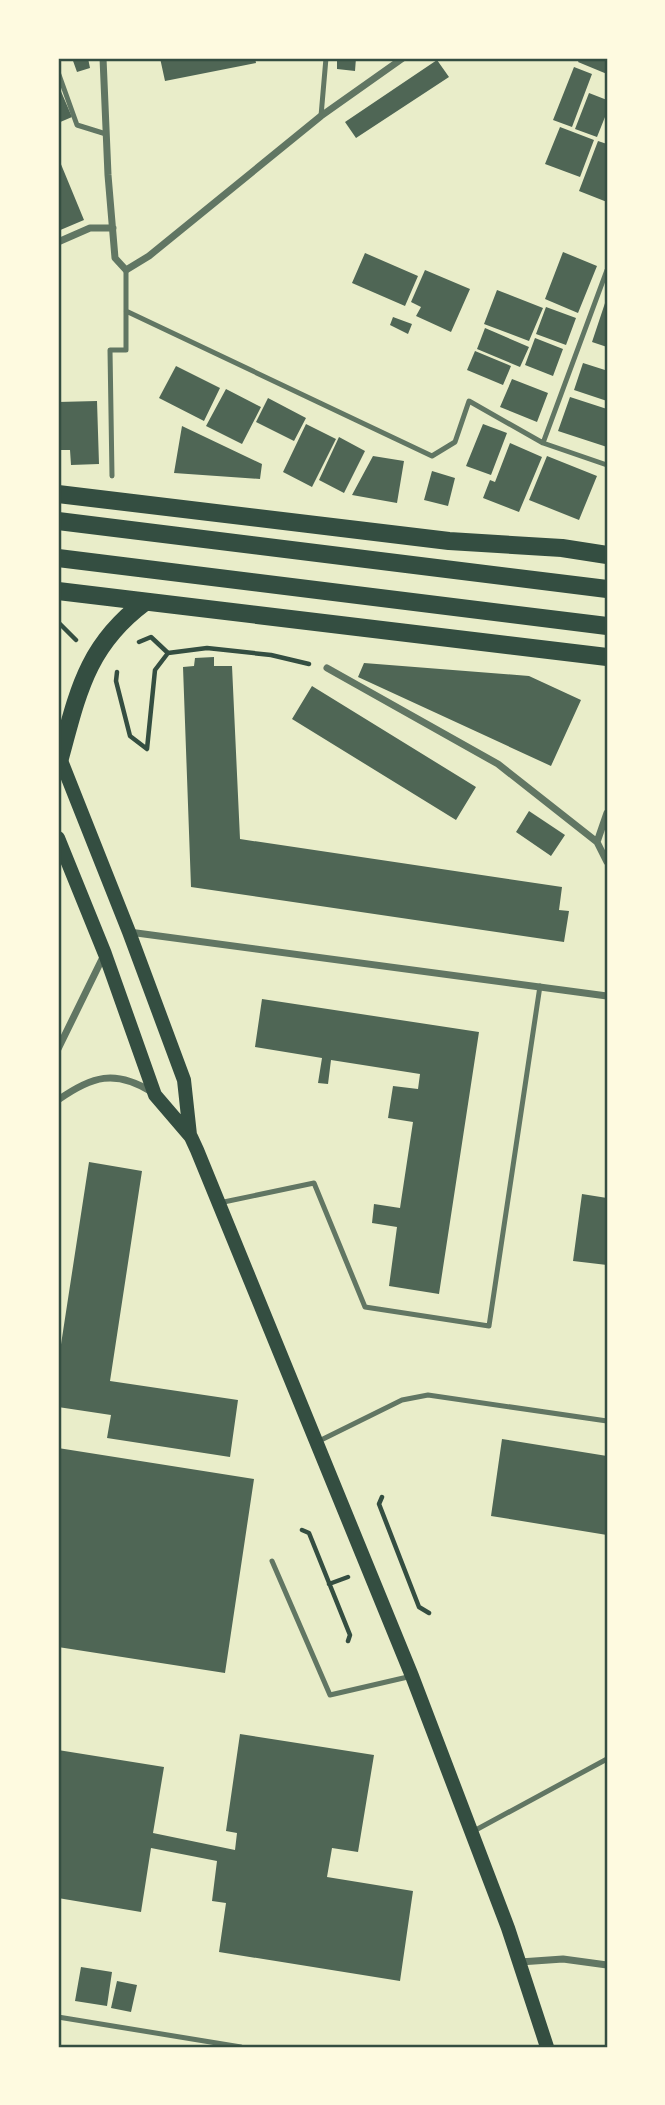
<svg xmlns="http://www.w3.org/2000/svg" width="665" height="2105" font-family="Figtree,sans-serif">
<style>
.building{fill:#4f6655}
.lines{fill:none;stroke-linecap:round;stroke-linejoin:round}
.path{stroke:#344e41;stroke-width:4.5}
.service{stroke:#617663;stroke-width:5}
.minor{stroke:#617663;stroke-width:7}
.secondary{stroke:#344e41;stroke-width:14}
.primary{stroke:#344e41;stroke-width:18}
.neatline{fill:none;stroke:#344e41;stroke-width:2.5}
</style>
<rect width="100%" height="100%" fill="#e9edc9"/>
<!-- building -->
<path class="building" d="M72 58H88L90 68 77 72Z
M160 58H255L256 63 165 81Z
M337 58H356L355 71 337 69Z
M580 58H607V74L578 62Z
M437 60 449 77 356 138 345 122Z
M574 67 592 74 572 127 553 120Z
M60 89 72 117 58 123V90Z
M589 93 607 100V112L597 137 575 129Z
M560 127 594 140 580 177 545 164Z
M598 141 607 144V202L579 191Z
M58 157 84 220 58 231Z
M563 252 597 266 578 313 545 299Z
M365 253 418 276 405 306 352 283Z
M425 270 470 289 451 332 416 316 421 307 411 302Z
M497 290 543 308 529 341 484 324Z
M607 297V347L592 342Z
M546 307 576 318 566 345 536 334Z
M393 317 412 324 408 334 390 325Z
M485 328 529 347 520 367 477 349Z
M535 338 563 349 553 376 525 365Z
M475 351 511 366 503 385 467 370Z
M583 363 605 370 607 363V401L574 390Z
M176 366 220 388 204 421 159 398Z
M512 379 548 393 537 422 500 407Z
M226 389 261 407 242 444 206 426Z
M570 397 607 409V447L558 431Z
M268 398 306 418 294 441 256 422Z
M97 401 99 464 71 465 70 450H58V402Z
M306 424 336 439 312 487 283 472Z
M483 424 507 433 491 475 466 466Z
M182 426 262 464 260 479 174 473Z
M339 437 365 451 344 493 319 480Z
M510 443 542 457 519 512 483 498 490 480 495 482Z
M373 456 404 461 397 503 352 495Z
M547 456 597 476 579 520 529 500Z
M432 471 455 478 448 506 424 500Z
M214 657V666H232L240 839 562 887 559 910 569 911 564 942 191 887 183 667 194 666 195 658Z
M364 663 529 676 581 700 551 766 358 677Z
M312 686 476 787 456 820 292 719Z
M529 811 565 835 551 856 516 832Z
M262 999 479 1032 439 1294 389 1286 397 1227 372 1223 374 1204 400 1208 413 1122 388 1118 393 1086 418 1089 420 1074 331 1060 328 1084 318 1083 322 1058 255 1047Z
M89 1162 142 1171 110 1381 238 1400 230 1457 107 1438 111 1415 58 1407V1364Z
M582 1194 607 1198V1265L573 1261Z
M502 1439 607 1456V1535L491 1516Z
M58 1448 254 1479 225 1673 58 1647Z
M240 1734 374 1755 358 1852 332 1848 327 1877 413 1891 400 1981 219 1952 226 1903 212 1901 217 1861 151 1848 141 1912 58 1898V1750L164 1767 153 1833 235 1850 237 1833 226 1831Z
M81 1967 112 1972 107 2006 75 2001Z
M117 1981 137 1985 131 2012 111 2008Z"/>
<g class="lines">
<!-- path -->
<path class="path" d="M58 622 76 640
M139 642 151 637 168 653
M117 672 116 681 130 736 147 749 155 670 168 653 207 648 271 655 309 664
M382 1497 379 1504 419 1607 429 1613
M302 1530 309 1533 350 1635 348 1641
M329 1584 348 1577"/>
<!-- service -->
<path class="service" d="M58 72 77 125 106 134
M321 116 326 58
M126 311 432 456 455 442 469 401 543 443 607 465
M543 443 607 270
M112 476 110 350H126V270
M219 1203 314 1183 365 1307 489 1326 540 986
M319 1441 402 1400 428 1395 607 1421
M272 1561 330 1695 412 1676
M472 1832 607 1759
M58 2017 241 2047"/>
<!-- minor -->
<path class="minor" d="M103 58 108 175 115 258 126 270 149 256 321 116 403 58
M58 242 90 228H113
M327 668 498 764 597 842 607 862
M597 842 607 813
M129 932 607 996
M58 1049 104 955
M58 1100C92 1076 115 1069 152 1092
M520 1962 563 1959 607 1965"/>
<!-- secondary -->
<path class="secondary" d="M58 753 129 932 184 1080 190 1135
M58 838 105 954 155 1095 191 1137 197 1150 412 1676 508 1928 547 2047"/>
<!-- primary -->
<path class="primary" d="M58 494 449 541 562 548 607 555
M58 521 607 589
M58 558 607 626
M58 591 607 657
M60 758C78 692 87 645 145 602"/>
</g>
<!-- border -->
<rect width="665" height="2105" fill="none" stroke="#fefae0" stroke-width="119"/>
<rect x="60" y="60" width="546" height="1986" class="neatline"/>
</svg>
